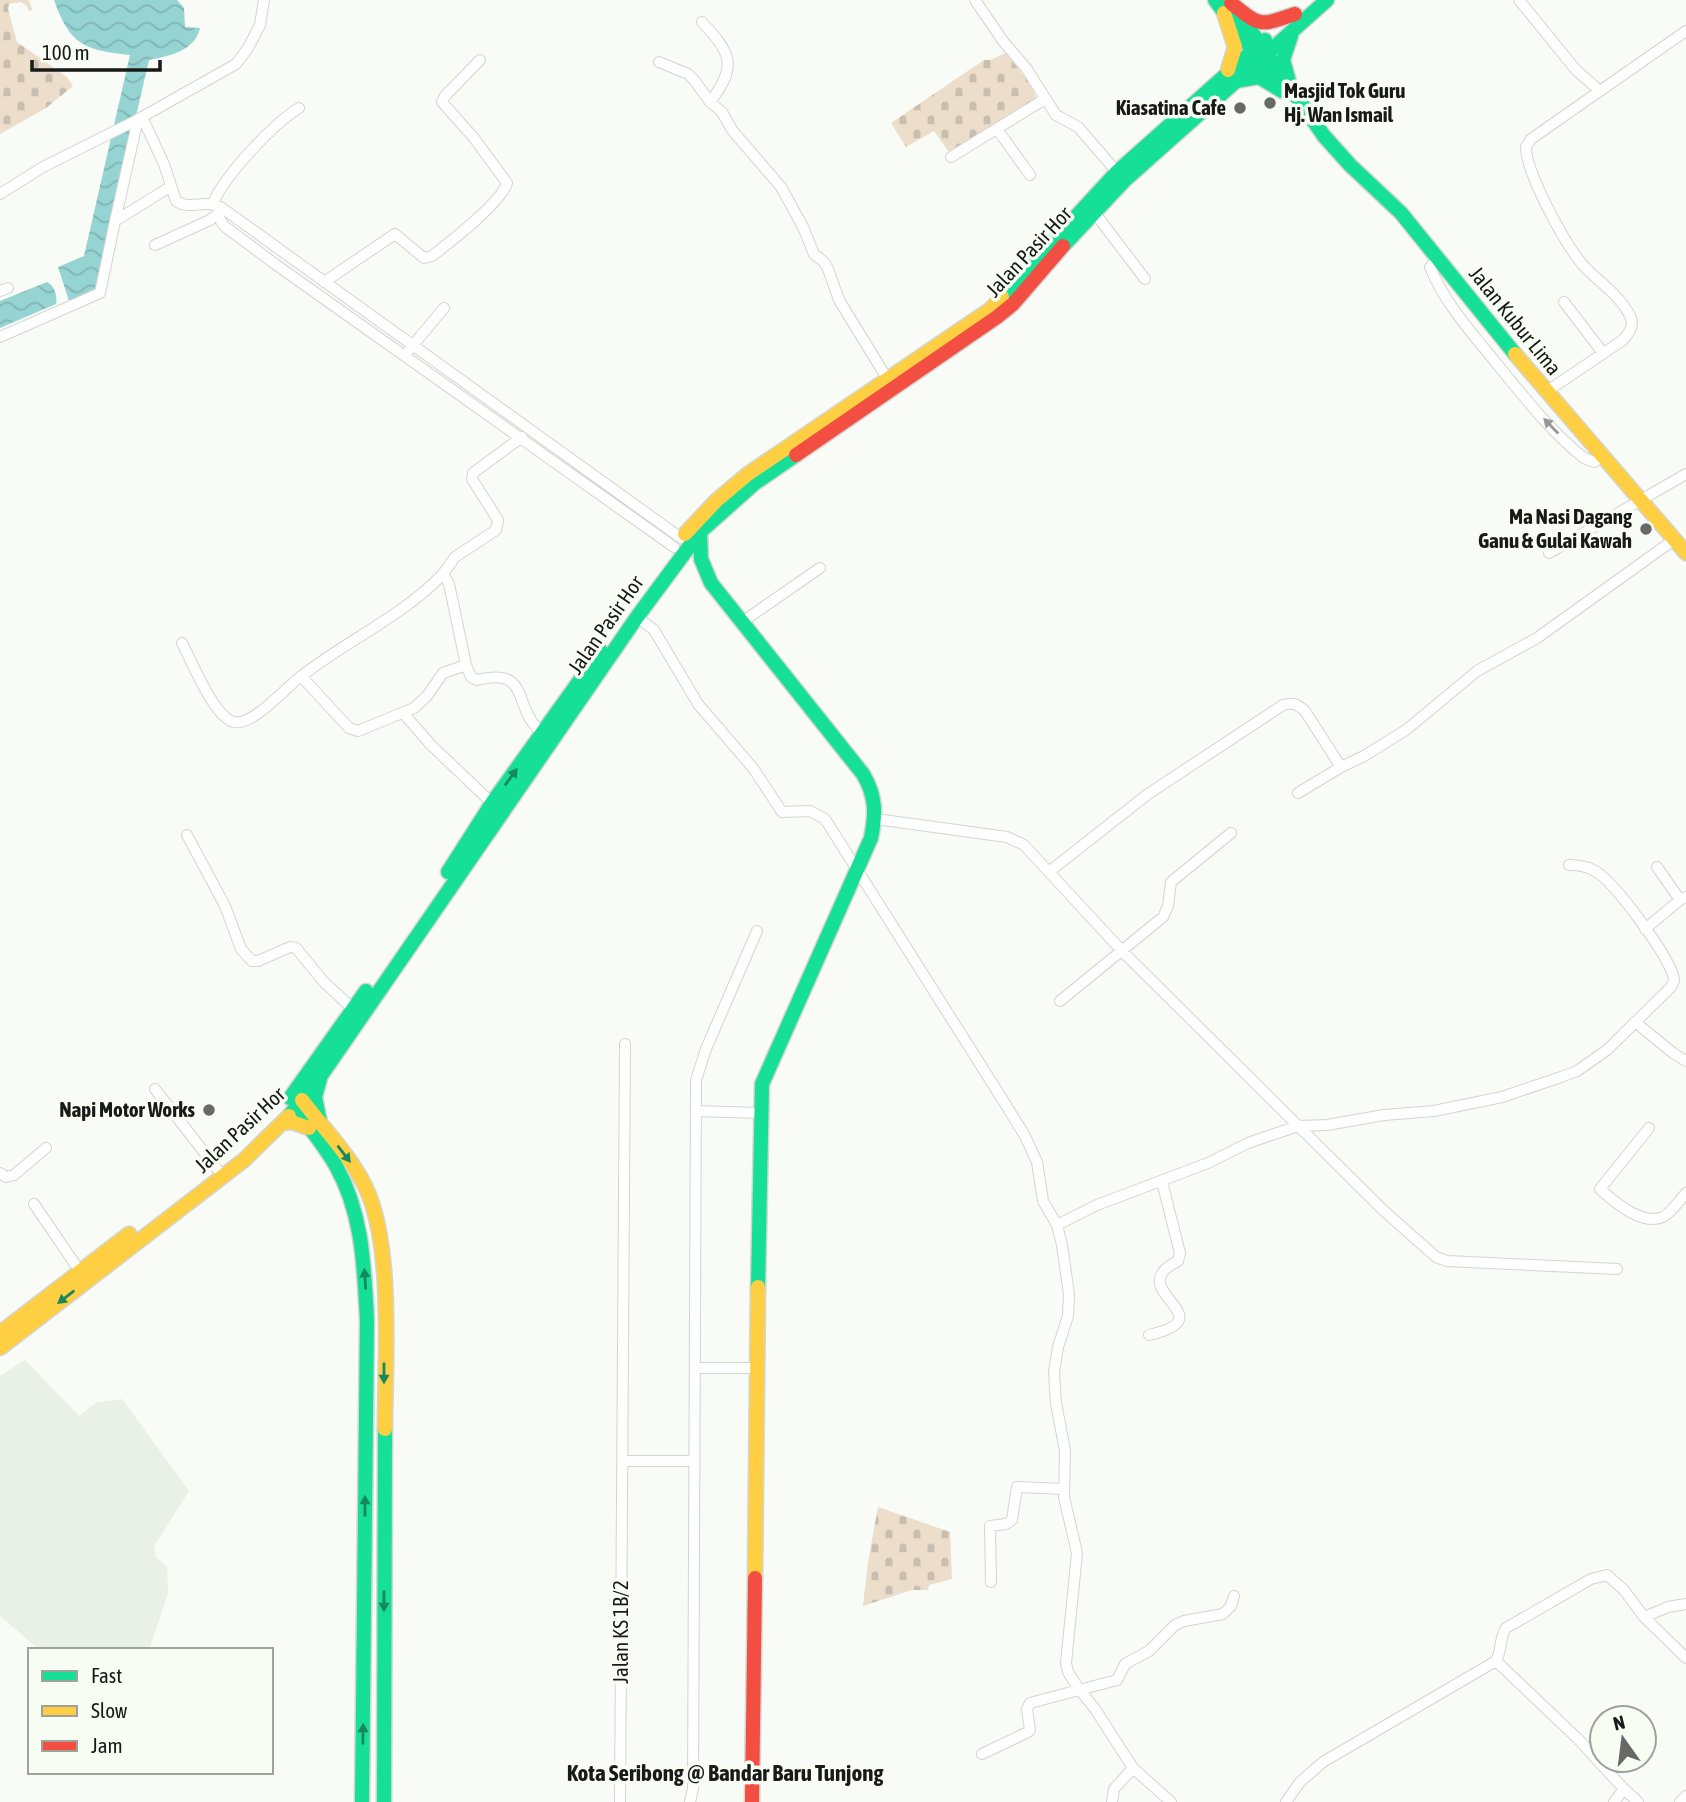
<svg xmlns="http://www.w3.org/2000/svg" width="1686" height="1802" font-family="'Asap Condensed',sans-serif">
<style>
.built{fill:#e9f0e5}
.cemetery{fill:url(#cemetery-stones)}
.water{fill:url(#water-waves)}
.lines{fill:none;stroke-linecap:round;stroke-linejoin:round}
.street-casing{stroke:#d3d5d1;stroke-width:12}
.fast-casing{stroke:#d3d5d1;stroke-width:17}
.slow-casing{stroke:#d3d5d1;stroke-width:17}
.jam-casing{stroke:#d3d5d1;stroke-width:17}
.street{stroke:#fefefe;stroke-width:10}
.fast{stroke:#16e098;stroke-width:14}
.slow{stroke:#ffcf43;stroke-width:14}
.jam{stroke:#f24e42;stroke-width:14}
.oneway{fill:#969796}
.oneway2{fill:#17875e}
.poi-dot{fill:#666965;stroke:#f8fdf4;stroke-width:2.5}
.labels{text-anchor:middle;stroke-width:7;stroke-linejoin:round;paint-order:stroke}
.poi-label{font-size:21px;font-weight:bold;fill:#181a17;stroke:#f8fdf4;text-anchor:end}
.street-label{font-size:21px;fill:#181a17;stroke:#f8fdf4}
.neighbourhood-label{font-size:23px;font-weight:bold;fill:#181a17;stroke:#f8fdf4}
</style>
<defs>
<pattern id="cemetery-stones" width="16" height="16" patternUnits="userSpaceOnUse" patternTransform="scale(1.75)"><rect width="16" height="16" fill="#ecdecb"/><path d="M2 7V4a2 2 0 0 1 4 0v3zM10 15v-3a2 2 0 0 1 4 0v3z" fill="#cabeae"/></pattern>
<pattern id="water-waves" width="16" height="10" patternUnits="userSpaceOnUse" patternTransform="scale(1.75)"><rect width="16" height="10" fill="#95d4d2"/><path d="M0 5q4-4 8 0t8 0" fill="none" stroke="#80b5b4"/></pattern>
</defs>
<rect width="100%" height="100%" fill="#f8fbf6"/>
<!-- built -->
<path class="built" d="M25 1360 79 1416 97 1402 122 1399 189 1491 154 1546 156 1557 167 1567 168 1593 149 1650H40L0 1616V1376Z"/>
<!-- cemetery -->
<path class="cemetery" d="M0 0H29L32 10 29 11 27 6 21 2 9 4 8 9 17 42 67 77 73 86 46 108 0 134Z
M1006 53 1032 86 1037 101 949 152 934 131 906 147 891 123 984 60H990Z
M878 1507 950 1532 952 1579 929 1585 928 1590H912L863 1606 868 1562Z"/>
<!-- water -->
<path class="water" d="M54 0H177L184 8 185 27 200 28C195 51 169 56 149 60L95 293 70 304 58 267 84 256 130 55C84 50 70 45 54 0Z
M47 282C54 285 58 296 56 304L0 328V301Z"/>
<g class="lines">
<defs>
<path id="street" d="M975 0 1003 41 1026 68 1056 115 1078 127 1117 172
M1519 0 1576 70 1600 91
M702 22C731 53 738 66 710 102
M659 62 688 74 694 80 710 102 722 112 732 130 781 187 803 227 814 254 824 262 828 269 839 300 888 380
M142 117 164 164 176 201C191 211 204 198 222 208L681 538
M997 129 1030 175
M951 157 1045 99
M0 194 43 167 135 121 236 64 248 48 260 25 264 0
M213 203C225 175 273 124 299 108
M1094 212 1145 279
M218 216 224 226 275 264 674 547
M115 221 138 119
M155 245 210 220 220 212
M1437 259 1430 267C1445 304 1472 333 1497 364 1524 397 1551 432 1584 458L1594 462 1603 456
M324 282 395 234 424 258 432 256C450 242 501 203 507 183L474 138 442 102 445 96 480 60
M0 291 8 288
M1564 302 1603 353
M0 337 100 293 115 221 170 187
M409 350 444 308
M1546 392 1623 340C1629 333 1635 325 1630 316 1620 295 1597 281 1582 264 1564 242 1526 173 1526 147L1531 139 1686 31
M1549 553 1686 474
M443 574 455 557 496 530 498 520 472 479 473 473 522 437
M637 617 654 630 698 704 753 768 782 812 810 811 825 819 999 1094 1025 1136 1037 1162 1043 1201 1057 1225 1062 1245 1069 1294 1068 1316 1058 1347 1054 1372 1056 1403 1065 1451 1064 1497 1077 1553 1066 1663 1068 1672 1079 1689 1095 1709 1133 1768 1171 1802
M742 622 820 568
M182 643C192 662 214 717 234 722 253 726 284 689 299 678 345 641 402 617 443 574L449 584 466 665 471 677 477 680C533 666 511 710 543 733
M301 676 349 728 358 731 414 708 427 696 443 673 466 665
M404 714 431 745 492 803
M1298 793 1341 767
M876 819 1007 837 1024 845 1122 951 1383 1210 1436 1257 1447 1261 1617 1269
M187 835 225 906 241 949 252 961H258L290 947 296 948 323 981 353 1009
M1657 867 1680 900 1686 897
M1050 871 1148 794 1283 705C1293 702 1297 704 1305 711L1341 767 1364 756 1406 730 1477 671 1537 638 1675 539
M1645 929 1680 900
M1060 1001 1163 917 1168 906 1171 882 1231 833
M1635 1022 1673 1053 1686 1061
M155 1089 217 1169
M696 1111 759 1113
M1649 1128 1600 1189C1614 1202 1643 1226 1663 1217 1672 1212 1679 1201 1686 1193
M0 1173 6 1177 14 1175 46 1148
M34 1204 79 1270
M1057 1225 1097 1205 1208 1163 1248 1143 1298 1126 1327 1125 1384 1115 1434 1111 1502 1097 1561 1077 1577 1071 1607 1050 1671 987 1674 981 1673 975C1666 953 1615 882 1595 871 1587 866 1578 865 1569 865
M1149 1335C1229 1317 1119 1290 1178 1261L1180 1253 1162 1182
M695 1368H756
M622 1461H694
M991 1582 990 1526 1006 1524 1012 1520 1017 1487 1064 1489
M1644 1617 1686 1658
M1496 1661 1578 1739 1624 1789 1614 1802
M982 1754 1028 1732 1030 1730 1027 1709 1030 1703 1117 1680 1125 1664 1149 1651 1175 1625 1184 1621 1223 1614 1231 1606 1234 1596
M1624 1789 1638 1802
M620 1802 625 1044
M690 1802 693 1789 696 1080 706 1049 757 931
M1112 1802 1114 1789 1133 1768
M1286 1802 1300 1782 1323 1762 1496 1661C1502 1650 1499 1639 1506 1628L1591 1579 1607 1575 1624 1590 1644 1617 1668 1607 1686 1604
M1680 1802 1686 1796"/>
<path id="fast" d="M1215 0 1281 89
M1237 11 1324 136 1350 165 1401 213 1515 354
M1236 81 1259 77 1282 91
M1290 85 1283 60 1291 36
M1063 246 1125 180 1327 0
M1002 297 1117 172 1265 40
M700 532 701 559 711 583
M711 583 863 774C876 796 876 814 871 838L762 1084 758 1287
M448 872 492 803 601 651
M320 1079 315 1097 321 1127
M290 1098 366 991
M296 1108C309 1128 325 1146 336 1166 363 1214 364 1267 367 1320L362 1802
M289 1116 320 1077 637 617 700 532 755 483 796 455
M384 1802 385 1429"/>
<path id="slow" d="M1224 13 1235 47 1228 70
M1515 354 1686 553
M685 534 716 501 748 474 991 309 1002 297
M302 1100C323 1128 349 1154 365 1186 394 1245 385 1362 385 1429
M283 1123 292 1122 309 1128
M0 1333 129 1234
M0 1348 244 1160 289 1116
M755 1578 758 1287"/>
<path id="jam" d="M1231 3C1261 27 1259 26 1295 14
M796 455 997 317 1013 304 1063 246
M752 1802 755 1578"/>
</defs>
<!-- street casing -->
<use href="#street" class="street-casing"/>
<!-- fast casing -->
<use href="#fast" class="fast-casing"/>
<!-- slow casing -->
<use href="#slow" class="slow-casing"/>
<!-- jam casing -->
<use href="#jam" class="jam-casing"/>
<!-- street -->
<use href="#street" class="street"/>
<!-- fast -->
<use href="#fast" class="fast"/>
<!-- slow -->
<use href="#slow" class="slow"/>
<!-- jam -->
<use href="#jam" class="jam"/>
</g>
<!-- one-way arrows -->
<defs><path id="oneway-solid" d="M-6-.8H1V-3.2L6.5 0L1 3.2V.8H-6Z" transform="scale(1.75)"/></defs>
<use class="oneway" href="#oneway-solid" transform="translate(1551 426) rotate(-134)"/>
<g class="oneway2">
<use href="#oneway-solid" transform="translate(511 777) rotate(-54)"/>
<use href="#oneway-solid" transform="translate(344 1154) rotate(52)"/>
<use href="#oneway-solid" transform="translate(365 1279) rotate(-94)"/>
<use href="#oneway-solid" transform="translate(66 1297) rotate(142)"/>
<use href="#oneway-solid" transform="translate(384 1373) rotate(90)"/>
<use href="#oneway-solid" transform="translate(365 1506) rotate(-90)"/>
<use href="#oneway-solid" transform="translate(384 1601) rotate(90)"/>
<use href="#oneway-solid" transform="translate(363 1734) rotate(-89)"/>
</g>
<!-- markers -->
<g class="poi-dot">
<circle cx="1270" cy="103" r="7"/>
<circle cx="1240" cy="108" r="7"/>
<circle cx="1646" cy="529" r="7"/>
<circle cx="209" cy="1110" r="7"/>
</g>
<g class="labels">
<!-- poi labels -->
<g class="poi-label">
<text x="1284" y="98" text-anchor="start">Masjid Tok Guru<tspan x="1284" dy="24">Hj. Wan Ismail</tspan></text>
<text x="1226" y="115">Kiasatina Cafe</text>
<text x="1632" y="524">Ma Nasi Dagang<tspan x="1632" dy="24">Ganu &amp; Gulai Kawah</tspan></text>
<text x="195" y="1117">Napi Motor Works</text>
</g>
<!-- street labels -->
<g class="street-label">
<text transform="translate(1029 252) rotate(-47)" y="7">Jalan Pasir Hor</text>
<text transform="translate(1515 321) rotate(51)" y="7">Jalan Kubur Lima</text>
<text transform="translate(606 625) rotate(-55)" y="7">Jalan Pasir Hor</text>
<text transform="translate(240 1130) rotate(-43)" y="7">Jalan Pasir Hor</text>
<text transform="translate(621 1632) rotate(-90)" y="7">Jalan KS 1B/2</text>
</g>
<!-- neighbourhood labels -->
<g class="neighbourhood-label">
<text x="725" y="1781">Kota Seribong @ Bandar Baru Tunjong</text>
</g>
</g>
<!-- legend -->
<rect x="28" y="1648" width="245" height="126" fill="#f8fdf4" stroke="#9ea29c" stroke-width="2"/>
<rect x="42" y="1671" width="35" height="10" fill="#16e098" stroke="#9ea29c" stroke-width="2"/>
<text x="91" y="1683" font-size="21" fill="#181a17">Fast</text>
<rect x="42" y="1706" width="35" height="10" fill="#ffcf43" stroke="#9ea29c" stroke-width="2"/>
<text x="91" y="1718" font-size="21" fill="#181a17">Slow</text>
<rect x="42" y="1741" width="35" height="10" fill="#f24e42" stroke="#9ea29c" stroke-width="2"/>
<text x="91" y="1753" font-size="21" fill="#181a17">Jam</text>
<!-- north arrow -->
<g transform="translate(1623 1739) rotate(346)"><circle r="33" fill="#f8fdf4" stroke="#9ea29c" stroke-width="2"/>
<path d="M0-5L12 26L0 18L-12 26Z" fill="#666965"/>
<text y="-10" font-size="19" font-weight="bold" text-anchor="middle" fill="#181a17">N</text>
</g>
<!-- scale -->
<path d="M32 60v10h128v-10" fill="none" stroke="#181a17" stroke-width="3.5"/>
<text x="42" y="60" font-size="21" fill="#181a17" stroke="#f8fdf4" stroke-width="5" paint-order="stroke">100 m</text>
</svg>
